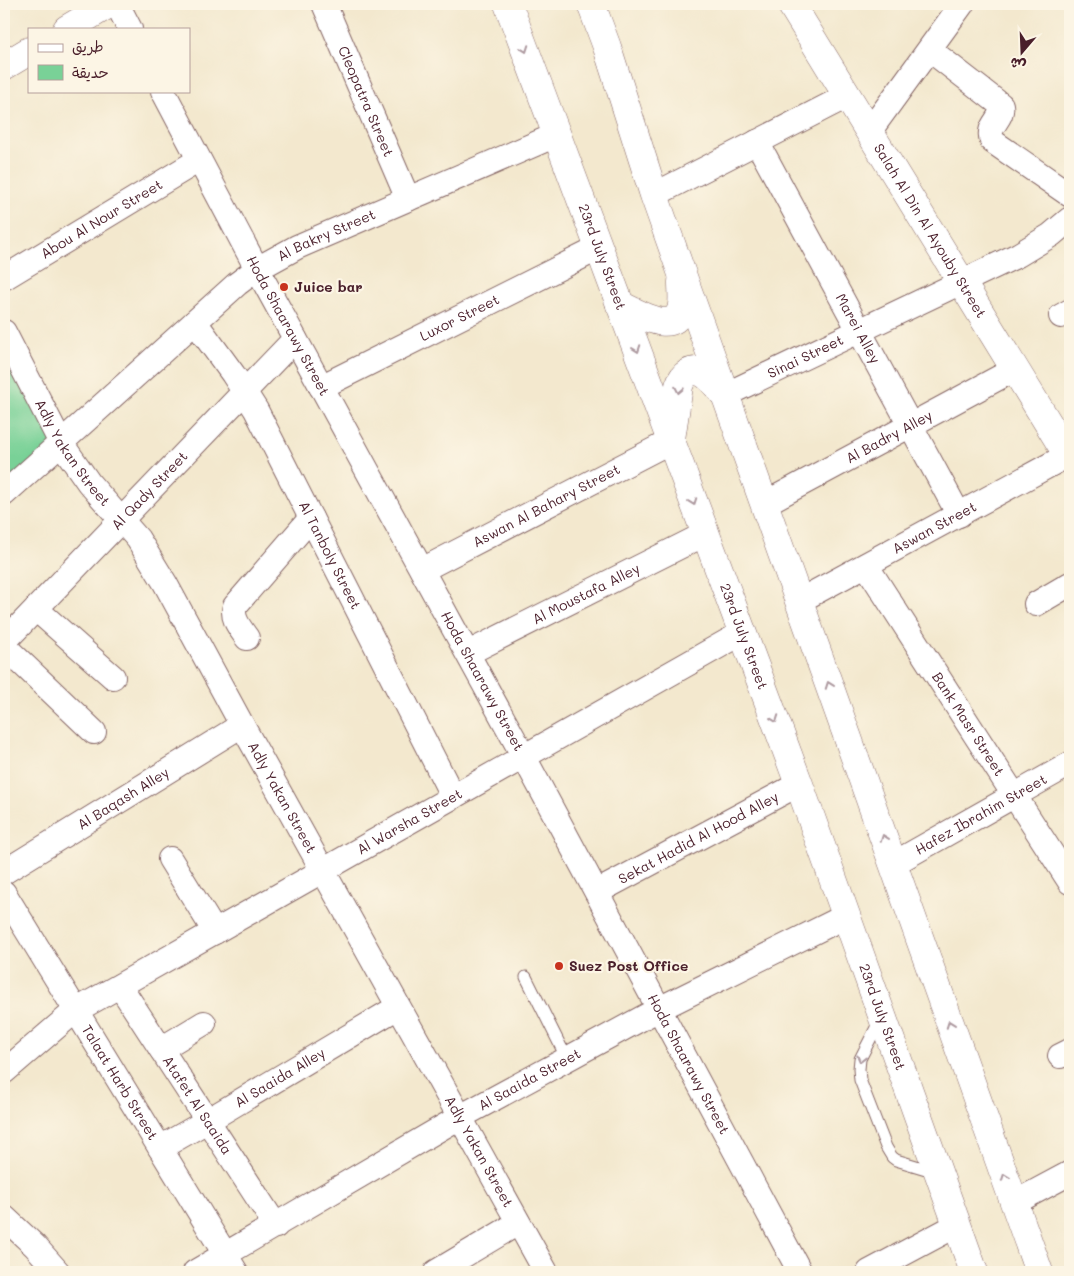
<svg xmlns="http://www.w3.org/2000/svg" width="1074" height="1276" font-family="Mali,'Playpen Sans Arabic',sans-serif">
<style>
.green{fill:#79d197;stroke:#627861}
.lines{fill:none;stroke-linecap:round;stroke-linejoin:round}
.service-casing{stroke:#856564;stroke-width:13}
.minor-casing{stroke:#856564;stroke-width:26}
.tertiary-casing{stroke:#856564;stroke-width:29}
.primary-casing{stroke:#856564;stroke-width:29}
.service{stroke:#fff;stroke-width:11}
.minor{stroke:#fff;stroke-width:24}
.tertiary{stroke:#fff;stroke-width:28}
.primary{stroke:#fff;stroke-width:28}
.oneway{stroke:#ae9aa0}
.poi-dot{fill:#c8321e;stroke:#fcf5e5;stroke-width:2}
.labels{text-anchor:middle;stroke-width:4.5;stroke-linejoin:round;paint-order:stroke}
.street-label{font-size:14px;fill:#4a1f2b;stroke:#fcf5e5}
.poi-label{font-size:14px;font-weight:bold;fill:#4a1f2b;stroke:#fcf5e5;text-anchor:start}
</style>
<rect width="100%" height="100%" fill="#fcf5e5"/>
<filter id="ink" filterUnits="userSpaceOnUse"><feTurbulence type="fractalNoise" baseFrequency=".02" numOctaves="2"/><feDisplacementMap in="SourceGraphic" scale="10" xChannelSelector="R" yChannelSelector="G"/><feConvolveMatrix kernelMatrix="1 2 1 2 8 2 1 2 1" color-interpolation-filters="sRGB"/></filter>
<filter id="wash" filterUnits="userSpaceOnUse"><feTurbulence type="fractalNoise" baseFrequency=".0096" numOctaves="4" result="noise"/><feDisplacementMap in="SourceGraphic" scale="20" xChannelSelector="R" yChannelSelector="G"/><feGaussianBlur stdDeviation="1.12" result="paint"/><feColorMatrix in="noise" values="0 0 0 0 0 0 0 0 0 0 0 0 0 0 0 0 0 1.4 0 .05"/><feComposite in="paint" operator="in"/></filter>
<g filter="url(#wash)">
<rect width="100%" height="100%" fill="#f3e8ce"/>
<!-- green -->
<path class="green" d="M4 333 60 443 4 492Z"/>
</g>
<g filter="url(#ink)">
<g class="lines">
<defs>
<path id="service" d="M526 977 567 1059
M880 1020 860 1059 859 1069 860 1080 886 1147 892 1157 896 1160 936 1172"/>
<g id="minor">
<path d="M117 4 130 29"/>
<path id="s1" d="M324 4 408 199"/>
<path d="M930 50 1001 105C1004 120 986 124 992 141L1070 195"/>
<path id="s2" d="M163 91 257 269 524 757 800 1272"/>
<path d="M869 132 962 4"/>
<path id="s3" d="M757 142 959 515"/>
<path d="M654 195 847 96"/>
<path id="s4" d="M4 278 199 160"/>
<path d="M1061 316 1070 311"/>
<path id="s5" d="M195 322 233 374 256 410 453 797"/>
<path id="s6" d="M4 332 61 443 89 483 138 539 165 583 242 725 546 1272"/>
<path id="s7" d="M321 387 599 248"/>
<path id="s8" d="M725 395 1018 255 1051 235 1070 219"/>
<path id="s9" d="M4 494 237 284 257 269 297 247 556 135"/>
<path id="s10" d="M764 504 1015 369"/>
<path id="s11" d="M866 565 1070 882"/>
<path id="s12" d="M422 570 671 441"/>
<path id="s13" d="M799 601 1070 454"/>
<path d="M1036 604 1070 584"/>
<path d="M36 609 113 677"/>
<path d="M247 638C240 628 231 618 235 606L311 518"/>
<path id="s14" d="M4 642 295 339"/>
<path d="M4 646 94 732"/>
<path id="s15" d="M468 653 705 534"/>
<path d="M170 859 215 932"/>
<path id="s16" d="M893 864 1070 764"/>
<path id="s17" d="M4 872 242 725"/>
<path id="s18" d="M597 892 799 784"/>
<path id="s19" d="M4 893 236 1272"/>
<path id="s20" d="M120 986 276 1226"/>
<path d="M161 1049 204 1023"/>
<path d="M1060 1056 1070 1051"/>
<path id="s21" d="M4 1072 75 1011 742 633"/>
<path id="s22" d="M160 1148 207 1121 398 1007"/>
<path d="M1014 1203 1070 1173"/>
<path d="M4 1217 35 1246 58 1272"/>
<path id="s23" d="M195 1272 460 1117 567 1059 659 1009 846 916"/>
<path d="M436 1272 518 1223"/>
<path d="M869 1272 957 1225"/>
</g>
<g id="tertiary">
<path id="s24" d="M791 4 1070 459"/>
<path d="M67 29 109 4"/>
<path d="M4 66 29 51"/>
</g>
<g id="primary">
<path id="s25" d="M508 4 799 784 974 1272"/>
<path d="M591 4 607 47 654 195 682 274 1039 1272"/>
<path d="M620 305C637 312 677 339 682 305 683 298 682 289 682 282"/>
<path d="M671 439 679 386C681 380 683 376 688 373 703 365 715 384 724 394"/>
</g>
</defs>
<!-- service casing -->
<use href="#service" class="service-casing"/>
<!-- minor casing -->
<use href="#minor" class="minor-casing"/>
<!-- tertiary casing -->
<use href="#tertiary" class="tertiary-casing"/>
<!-- primary casing -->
<use href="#primary" class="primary-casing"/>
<!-- service -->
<use href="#service" class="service"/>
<!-- minor -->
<use href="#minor" class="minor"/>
<!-- tertiary -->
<use href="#tertiary" class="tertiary"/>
<!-- primary -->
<use href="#primary" class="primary"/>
</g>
<!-- one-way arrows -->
<defs><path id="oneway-chevron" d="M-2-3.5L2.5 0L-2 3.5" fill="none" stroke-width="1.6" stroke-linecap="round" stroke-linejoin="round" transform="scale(1.25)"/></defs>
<g class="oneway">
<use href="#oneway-chevron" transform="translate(525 49) rotate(70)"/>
<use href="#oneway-chevron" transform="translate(637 349) rotate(70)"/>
<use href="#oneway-chevron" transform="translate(679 390) rotate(101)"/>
<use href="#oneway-chevron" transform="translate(693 502) rotate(70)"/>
<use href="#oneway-chevron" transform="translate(829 685) rotate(-110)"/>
<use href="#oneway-chevron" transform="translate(775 719) rotate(70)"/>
<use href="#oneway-chevron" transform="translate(884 838) rotate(-110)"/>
<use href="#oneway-chevron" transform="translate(950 1024) rotate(-110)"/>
<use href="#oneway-chevron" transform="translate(861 1059) rotate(104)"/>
<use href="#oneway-chevron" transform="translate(1005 1177) rotate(-110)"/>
</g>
</g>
<!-- markers -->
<g class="poi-dot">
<circle cx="284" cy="287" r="5"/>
<circle cx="559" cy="966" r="5"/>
</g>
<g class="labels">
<!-- street labels -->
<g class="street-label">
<text dy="5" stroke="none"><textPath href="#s1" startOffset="106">Cleopatra Street</textPath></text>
<text dy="5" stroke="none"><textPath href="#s4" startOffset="114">Abou Al Nour Street</textPath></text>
<text dy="5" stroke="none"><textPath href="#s24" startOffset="266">Salah Al Din Al Ayouby Street</textPath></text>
<text dy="5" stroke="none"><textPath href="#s9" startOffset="416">Al Bakry Street</textPath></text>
<text dy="5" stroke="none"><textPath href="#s25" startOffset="270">23rd July Street</textPath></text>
<text dy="5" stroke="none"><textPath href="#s7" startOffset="155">Luxor Street</textPath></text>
<text dy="5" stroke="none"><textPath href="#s2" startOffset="266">Hoda Shaarawy Street</textPath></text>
<text dy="5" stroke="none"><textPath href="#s3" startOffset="212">Marei Alley</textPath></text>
<text dy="5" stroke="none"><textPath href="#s8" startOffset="89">Sinai Street</textPath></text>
<text dy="5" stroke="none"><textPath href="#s10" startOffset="142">Al Badry Alley</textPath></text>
<text dy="5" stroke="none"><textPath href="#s6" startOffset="139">Adly Yakan Street</textPath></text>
<text dy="5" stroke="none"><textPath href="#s14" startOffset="210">Al Qady Street</textPath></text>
<text dy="5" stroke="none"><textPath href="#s12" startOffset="140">Aswan Al Bahary Street</textPath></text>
<text dy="5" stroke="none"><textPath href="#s13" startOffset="154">Aswan Street</textPath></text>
<text dy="5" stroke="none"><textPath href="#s5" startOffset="270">Al Tanboly Street</textPath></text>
<text dy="5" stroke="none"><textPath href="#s15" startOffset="132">Al Moustafa Alley</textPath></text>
<text dy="5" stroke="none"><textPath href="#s25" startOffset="675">23rd July Street</textPath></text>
<text dy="5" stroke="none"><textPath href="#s2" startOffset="671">Hoda Shaarawy Street</textPath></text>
<text dy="5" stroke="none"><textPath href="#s11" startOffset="189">Bank Masr Street</textPath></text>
<text dy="5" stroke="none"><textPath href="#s6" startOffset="544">Adly Yakan Street</textPath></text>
<text dy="5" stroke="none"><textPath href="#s17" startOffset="140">Al Baqash Alley</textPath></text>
<text dy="5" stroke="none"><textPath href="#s16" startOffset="101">Hafez Ibrahim Street</textPath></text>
<text dy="5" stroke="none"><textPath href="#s21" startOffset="478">Al Warsha Street</textPath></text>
<text dy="5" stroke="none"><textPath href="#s18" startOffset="115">Sekat Hadid Al Hood Alley</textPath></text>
<text dy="5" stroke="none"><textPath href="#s25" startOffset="1080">23rd July Street</textPath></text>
<text dy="5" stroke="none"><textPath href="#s2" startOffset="1106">Hoda Shaarawy Street</textPath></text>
<text dy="5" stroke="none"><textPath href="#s22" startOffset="139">Al Saaida Alley</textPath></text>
<text dy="5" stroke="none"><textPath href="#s23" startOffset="386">Al Saaida Street</textPath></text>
<text dy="5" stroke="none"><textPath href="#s19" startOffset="222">Talaat Harb Street</textPath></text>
<text dy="5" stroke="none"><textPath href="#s20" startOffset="142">Atafet Al Saaida</textPath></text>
<text dy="5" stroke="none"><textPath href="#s6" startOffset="949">Adly Yakan Street</textPath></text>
</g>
<!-- poi labels -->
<g class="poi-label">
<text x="294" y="292">Juice bar</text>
<text x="569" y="971">Suez Post Office</text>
</g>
</g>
<!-- margin -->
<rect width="1074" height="1276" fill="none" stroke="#fcf5e5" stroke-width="20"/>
<!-- legend -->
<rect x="28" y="28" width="162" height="65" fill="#fcf5e5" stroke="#b59f9b"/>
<rect x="38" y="44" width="25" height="8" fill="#ffffff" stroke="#b59f9b"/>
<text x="72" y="52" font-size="15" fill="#4a1f2b">طريق</text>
<rect x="38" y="65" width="25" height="15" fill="#79d197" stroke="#b59f9b"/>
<text x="72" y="78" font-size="15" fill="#4a1f2b">حديقة</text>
<!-- north arrow -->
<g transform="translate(1022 52) rotate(199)" stroke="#fcf5e5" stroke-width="4" paint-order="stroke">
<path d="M0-4L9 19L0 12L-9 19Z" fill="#4a1f2b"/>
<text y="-8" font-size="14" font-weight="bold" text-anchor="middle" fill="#4a1f2b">ش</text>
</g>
</svg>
